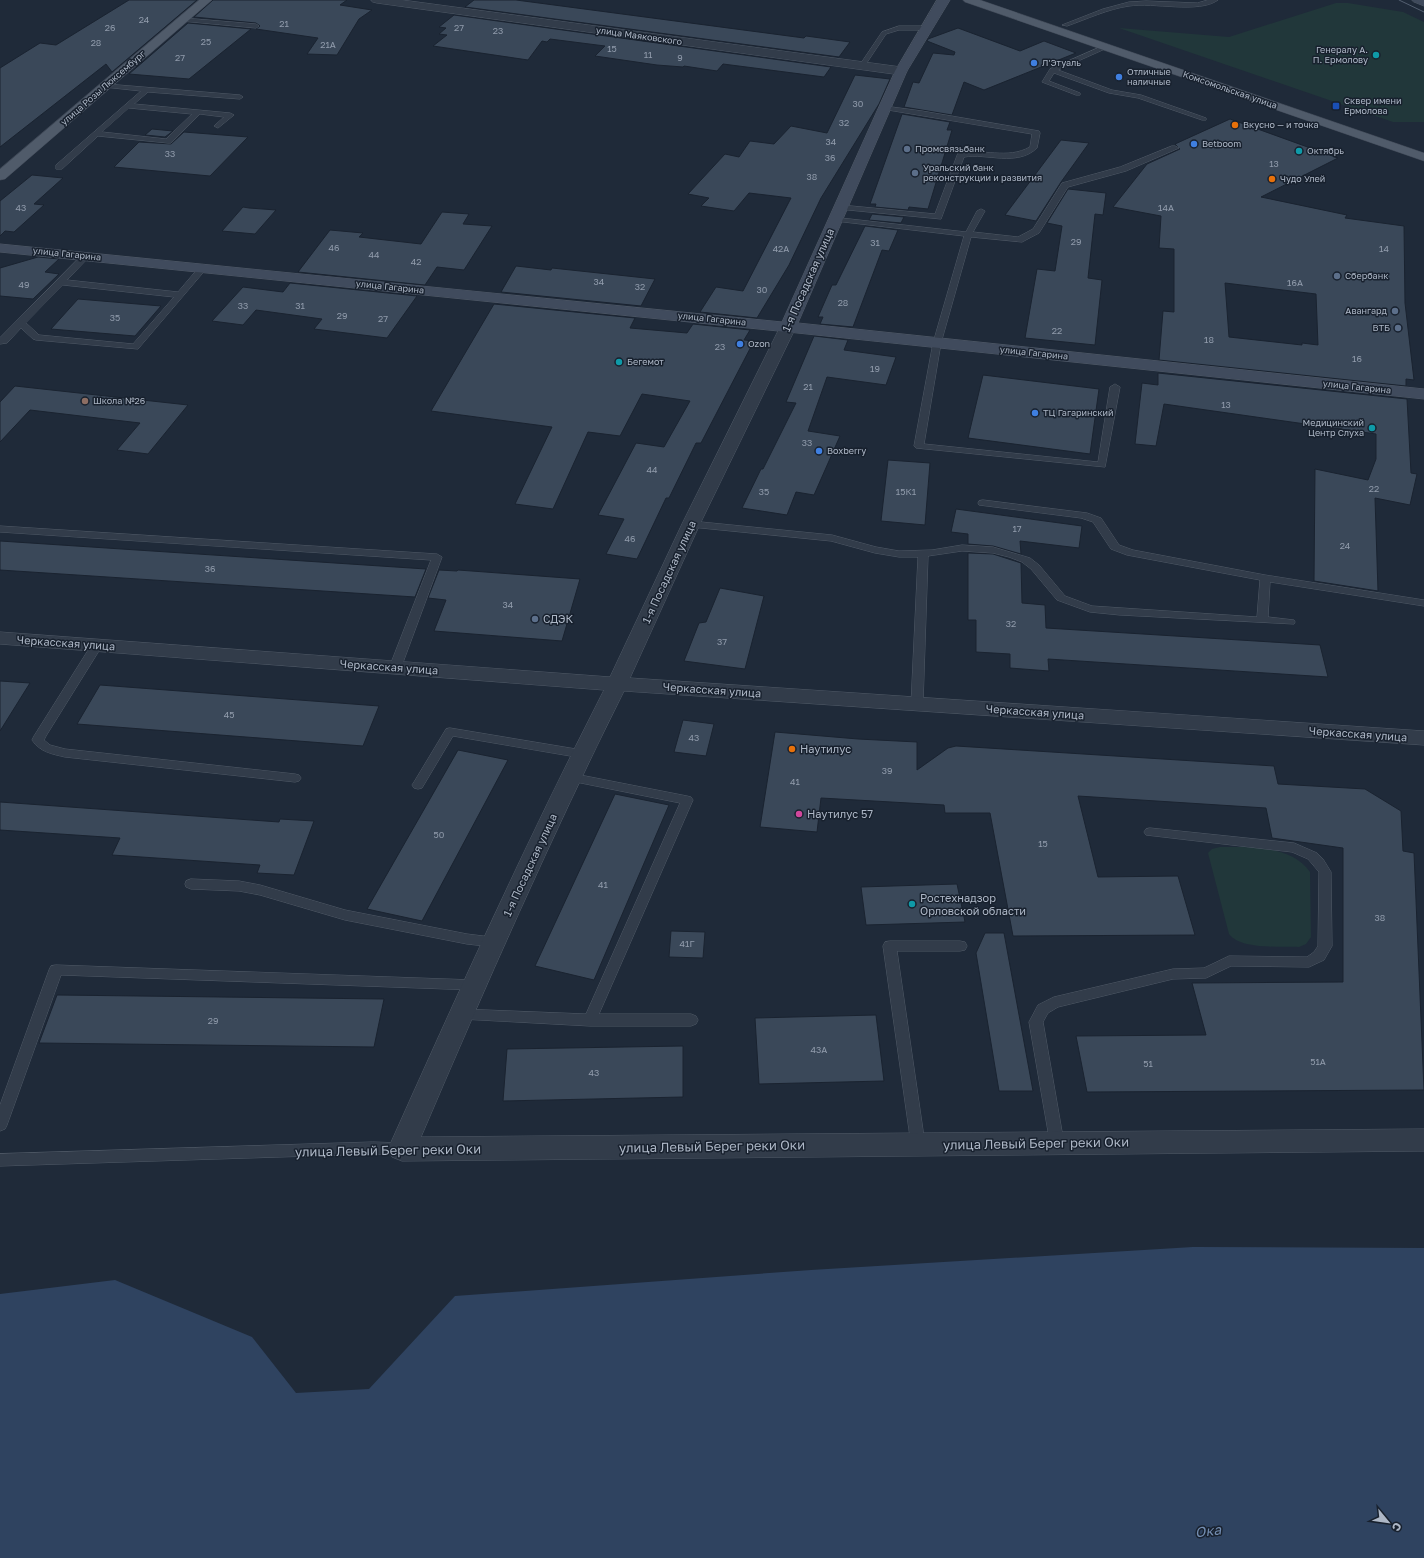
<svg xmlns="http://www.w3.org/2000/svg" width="1424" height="1558" font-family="'Golos Text',sans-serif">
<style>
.green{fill:#21373a}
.water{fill:#2f4360}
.building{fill:#3a4859;stroke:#1a2330;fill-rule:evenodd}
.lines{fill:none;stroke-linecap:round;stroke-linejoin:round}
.lane-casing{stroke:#505a67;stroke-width:1}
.street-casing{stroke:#505a67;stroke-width:1}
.secondary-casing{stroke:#505a67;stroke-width:1}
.primary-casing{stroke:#3c4553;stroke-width:1}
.lane{fill:#323c4a;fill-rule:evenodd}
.street{fill:#323c4a;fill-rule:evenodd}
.secondary{fill:#404b5d;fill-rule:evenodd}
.primary{fill:#505b6a;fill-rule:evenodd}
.tram{stroke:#546071;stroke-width:1}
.culture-dot{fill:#0f9aa8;stroke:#18212e;stroke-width:1.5}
.shop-dot{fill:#3f7fe0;stroke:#18212e;stroke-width:1.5}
.transit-dot{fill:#1a4fb4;stroke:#18212e;stroke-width:1.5}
.food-dot{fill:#e8710a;stroke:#18212e;stroke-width:1.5}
.service-dot{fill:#5c6f8a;stroke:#18212e;stroke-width:1.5}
.education-dot{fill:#8d6e63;stroke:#18212e;stroke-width:1.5}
.hotel-dot{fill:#d1479c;stroke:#18212e;stroke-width:1.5}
.labels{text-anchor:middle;stroke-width:3;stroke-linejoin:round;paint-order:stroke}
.number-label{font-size:9px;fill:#909bab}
.far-street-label{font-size:9px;fill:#adb7c6;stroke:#18212e}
.far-poi-label{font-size:9px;fill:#adb7c6;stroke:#18212e;text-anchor:start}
.street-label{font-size:11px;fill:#adb7c6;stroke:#18212e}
.poi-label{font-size:11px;fill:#adb7c6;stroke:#18212e;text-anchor:start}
.near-street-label{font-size:13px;fill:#adb7c6;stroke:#18212e}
.near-water-label{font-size:14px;font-style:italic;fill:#738db1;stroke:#18212e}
</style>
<rect width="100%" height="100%" fill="#1f2a39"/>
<!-- green -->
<path class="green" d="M1336 3H1348L1403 12 1424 22V122H1393L1119 28 1229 37Z
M1220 847C1250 847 1291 845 1310 872L1311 937 1306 944 1299 947C1280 946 1241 950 1229 934L1208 853 1212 849Z"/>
<!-- water -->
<path class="water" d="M1193 1247 1424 1248V1558H0V1294L115 1280 252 1337 296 1393 369 1389 455 1296 811 1270Z"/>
<!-- building -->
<path class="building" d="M129 0H197L112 72 106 64 0 147V68L40 43 56 45Z
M213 0H347L340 5 372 10 359 19 337 55 307 54 318 38 256 29 260 26 256 23 194 17Z
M474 0H516L804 38 806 36 850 42 839 57 465 7Z
M454 15 831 67 824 77 723 64 717 71 684 66 683 67 657 65 595 56 605 46 550 39 547 42 542 41 528 60 433 46 447 35 439 34 446 28 439 27Z
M188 23 251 29 189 79 129 74Z
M958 28 1020 51 1044 41 1076 53 984 90 964 82 952 115 904 107 913 82 919 83 933 53 954 55 955 52 927 41 928 39Z
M855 75 890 79 879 104 821 198 789 265 757 318 700 312 716 287 743 291 791 198 749 193 734 211 701 206 709 198 688 194 725 154 739 157 750 141 774 144 791 126 827 133Z
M902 114 950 122 947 130H952L928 209 909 207 908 210 875 207 876 204H870Z
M1230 119 1338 158 1261 197 1347 215 1345 218 1404 226 1405 303 1414 380 1406 379V386L1159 360 1163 311 1174 312V249L1159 248 1161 216 1113 207 1147 164 1180 149 1175 144ZM1225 283 1316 294 1318 345 1302 343V345L1229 337Z
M152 129 173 131 165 137 145 135Z
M184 132 248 137 210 176 114 167 139 142 171 144Z
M1061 140 1089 143 1061 182 1036 221 1005 215Z
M32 175 63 178 34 204 44 205 14 232 5 231 0 236V201Z
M1068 189 1106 193 1103 215 1095 214 1088 278 1102 280 1095 345 1025 338 1037 269 1055 271 1062 226 1047 223Z
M243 207 249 208 276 210 255 234 222 231Z
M442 212 469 214 463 224 492 226 464 270 437 267 425 285 298 272 330 230 363 233 359 237 421 244Z
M872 214 904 217 901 223 869 220Z
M865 226 898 230 889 251 882 250 853 327 820 324 823 317H818L832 285H836Z
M38 257 59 259 45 272 59 274 33 299 0 296V268Z
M516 266 551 270 552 268 655 279 641 306 501 292Z
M290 283 417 296 387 338 314 329 322 319 256 310 243 325 212 321 243 287 283 292Z
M78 299 161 306 135 336 51 329Z
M494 304 635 318 630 328 687 333 693 324 750 330 744 340 754 341 701 443H696L669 498H666L637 559 606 554 624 519 598 515 636 443 664 447 690 401 642 394 620 436 588 432 553 509 515 504 552 427 431 411Z
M814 336 848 340 844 350 896 357 886 385 827 377 808 431 840 436 814 495 796 492 787 515 742 508 761 469H763L796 403 786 402Z
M1158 373 1407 399 1411 473 1417 474 1410 505 1375 498 1378 591 1314 581 1315 469 1368 480 1376 459V434L1164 404 1156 446 1135 444 1142 383 1158 385Z
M983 375 1099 389 1090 454 968 438Z
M15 386 188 405 148 454 117 450 140 423 30 410 0 442V402Z
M888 460 930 463 925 525 881 521Z
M956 509 1082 526 1079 548 1020 541 1021 554 993 546 968 544V534L951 532Z
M0 541 426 569 415 597 0 570Z
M968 553 993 554 1021 563 1022 603 1045 605 1046 628 1320 645 1328 677 1048 659 1049 671 1010 668V654L976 652V620H968Z
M439 570 457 571 458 570 580 579 562 641 434 631 446 600 428 598Z
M720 588 764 596 745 669 684 661 699 623 706 622Z
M0 681 30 683 0 731Z
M100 685 379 706 363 746 77 724Z
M683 720 714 724 706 756 674 752Z
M775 732 858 739 917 742V770L948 748 956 746 1274 766 1278 784 1365 789 1401 811 1403 851 1414 853 1424 1090 1087 1092 1076 1036 1206 1035 1192 983 1343 982V848L1272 838 1266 808 1078 796 1098 877 1178 876 1195 935 1013 936 990 813H945L944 805 821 798 817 832 760 827Z
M458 750 508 760 422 921 367 909Z
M615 794 669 805 594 980 535 966Z
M0 802 279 822 280 819 314 821 294 875 257 873 260 865 112 855 120 838 0 830Z
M957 884 965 922 866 925 861 887Z
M671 931 705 932 703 958 669 957Z
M985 933H1004L1033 1091H999L976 953Z
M57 995 384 999 374 1047 39 1043Z
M876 1015 884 1081 759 1084 755 1018Z
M683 1046V1097L503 1101 507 1049Z"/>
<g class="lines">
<defs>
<path id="lane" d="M1208 0H1218C1199 14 1153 2 1129 6 1108 9 1087 19 1067 26L1062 25 1103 9 1129 2 1146 1 1197 3Z
M183 18 256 24 259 26 256 28 181 21 180 20Z
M899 26H925L928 28 925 30H899L886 34 864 67H860L859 66 882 32Z
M1105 45 1108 47 1107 48 1058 70 1112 90 1141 95 1206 118V120H1202L1138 98 1109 93 1054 73 1049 81 1080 93V95H1076L1042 82 1050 69Z
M106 84 240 95 243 97 240 99 148 92 134 104 230 113 234 115 218 128 214 126 224 117 200 114 171 143H168L98 136 62 169H56V165L141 91 104 87 103 86ZM129 108 192 114 166 139 102 132Z
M884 106 922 111 1039 131 1040 133 1037 148C1017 167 987 153 964 157L941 219 838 209V205H841L935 214 958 153C983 148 1007 160 1030 147L1032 134 882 109V107Z
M1172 146H1175L1179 148 1126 171 1068 187 1039 233 1022 242 971 237 941 343 924 444 1098 462 1110 387 1115 384 1120 387 1105 467 916 448 914 446 933 343 964 236 835 221H832V217L966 232 977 211 981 209 985 211 973 232 1018 237 1033 229 1062 183 1120 167Z
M83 254H89L90 256 67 280 178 292 200 266H203L207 268 138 349 36 340 33 339 21 328 7 343 0 344V338ZM63 285 174 297 133 344 39 335 26 323Z
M983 500 1087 513 1101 518 1119 545 1133 550 1265 575 1424 600V606L1270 582 1268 617 1294 620 1295 622 1294 624 1120 615 1090 612 1057 600 1031 569 1022 562 1009 557 993 553 962 551 928 556 923 704 921 707H913L911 704 918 557H899L875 553 831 541 691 527 686 524 691 521 832 535 876 547 899 551 932 550 962 545 993 547 1030 558 1039 565 1065 596 1092 606 1257 617 1260 580 1127 555 1111 549 1093 522 1081 518 979 505 978 503 979 501Z
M0 526 437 554 442 557 401 668 399 671H391L389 668 431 560 0 532Z
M96 642 100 644 102 646 46 736 44 740 50 745 65 749 295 774 299 775 301 778 299 781 295 782 65 757C52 754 40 752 32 740L34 736 92 644Z
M450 728 582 750 586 751 588 754 586 757 582 758 453 736 422 788 418 789 414 788 412 785 414 782 446 729Z
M570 773 687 796 691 797 693 800 599 1014H691L696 1016 698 1020 696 1024 691 1026H590L461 1019 456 1018 454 1014 456 1010 461 1009 586 1014 680 803 566 780 564 777 566 774Z
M1150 828 1294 843 1317 853 1323 859 1331 872 1332 946 1324 960 1309 967 1231 966 1206 978 1173 979 1058 1007 1048 1013 1043 1022 1064 1143 1062 1147 1057 1149 1052 1147 1050 1143 1029 1022 1038 1005 1054 997 1173 969 1204 968 1229 956 1307 957 1314 952 1318 946 1319 872 1308 859 1292 852 1146 835 1144 832 1146 829Z
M191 879 239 881 260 885 345 910 467 934 499 938 501 942 499 946 494 947 467 944 345 920 260 895 239 891 191 889 186 887 185 884 186 881Z
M890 941H960L965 942 967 946 965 950 960 951H897L925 1144 923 1148 918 1150 913 1148 911 1144 883 946 885 942Z
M56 965 474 980 479 981 481 985 479 989 474 990 61 975 7 1125 5 1129 0 1131V1105L49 970 51 966Z
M373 1142 402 1143 407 1145 409 1149 407 1153 402 1155 373 1154 0 1166V1154Z"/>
<path id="street" d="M371 0H402L901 67 905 68 907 71 905 74 901 75 377 3 373 2Z
M788 322 794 324 796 327 700 524 630 678 1424 731V745L624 691C551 837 485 987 421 1137L1424 1129V1151L402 1161 392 1157 388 1149C457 995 527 840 604 690L0 644V632L610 677 682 524 780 327 782 324Z"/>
<path id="secondary" d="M937 0H950L907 71 798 323 1424 389V399L788 332 0 252V244L782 322 895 71Z
M1412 0H1424V6L1414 2Z"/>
<path id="primary" d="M199 0H212L5 179 0 180V169Z
M963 0H980L1424 153V161L965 2Z"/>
</defs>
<!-- lane casing -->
<use href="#lane" class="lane-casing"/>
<!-- street casing -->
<use href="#street" class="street-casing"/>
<!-- secondary casing -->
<use href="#secondary" class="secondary-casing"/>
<!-- primary casing -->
<use href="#primary" class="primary-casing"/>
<!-- lane -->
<use href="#lane" class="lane"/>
<!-- street -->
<use href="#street" class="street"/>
<!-- secondary -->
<use href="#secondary" class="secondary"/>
<!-- primary -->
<use href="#primary" class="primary"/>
<!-- tram -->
<path class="tram" d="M1399 0 1424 12"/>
</g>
<!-- markers -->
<g class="culture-dot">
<circle cx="1376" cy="55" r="4"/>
<circle cx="1299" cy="151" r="4"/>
<circle cx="619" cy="362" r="4"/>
<circle cx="1372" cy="428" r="4"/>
<circle cx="912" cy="904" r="4"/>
</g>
<g class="shop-dot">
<circle cx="1034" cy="63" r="4"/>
<circle cx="1119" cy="77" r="4"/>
<circle cx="1194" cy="144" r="4"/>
<circle cx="740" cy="344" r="4"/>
<circle cx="1035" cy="413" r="4"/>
<circle cx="819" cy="451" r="4"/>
</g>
<rect class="transit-dot" x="1332" y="102" width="8" height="8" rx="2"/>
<g class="food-dot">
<circle cx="1235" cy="125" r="4"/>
<circle cx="1272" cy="179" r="4"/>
<circle cx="792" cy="749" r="4"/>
</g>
<g class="service-dot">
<circle cx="907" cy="149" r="4"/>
<circle cx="915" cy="173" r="4"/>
<circle cx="1337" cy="276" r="4"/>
<circle cx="1395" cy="311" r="4"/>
<circle cx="1398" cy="328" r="4"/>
<circle cx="535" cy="619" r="4"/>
</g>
<circle class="education-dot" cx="85" cy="401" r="4"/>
<circle class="hotel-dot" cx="799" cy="814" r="4"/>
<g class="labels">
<!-- number labels -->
<g class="number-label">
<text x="144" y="23">24</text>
<text x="284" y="27">21</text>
<text x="110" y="31">26</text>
<text x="459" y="31">27</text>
<text x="498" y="34">23</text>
<text x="206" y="45">25</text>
<text x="96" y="46">28</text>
<text x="328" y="48">21А</text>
<text x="612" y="52">15</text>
<text x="648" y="58">11</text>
<text x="180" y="61">27</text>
<text x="680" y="61">9</text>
<text x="858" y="107">30</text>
<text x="844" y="126">32</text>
<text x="831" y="145">34</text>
<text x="170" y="157">33</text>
<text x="830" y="161">36</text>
<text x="1274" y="167">13</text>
<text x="812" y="180">38</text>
<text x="21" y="211">43</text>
<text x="1166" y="211">14А</text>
<text x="1076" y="245">29</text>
<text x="875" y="246">31</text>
<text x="334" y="251">46</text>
<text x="781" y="252">42А</text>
<text x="1384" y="252">14</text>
<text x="374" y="258">44</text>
<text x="416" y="265">42</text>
<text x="599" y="285">34</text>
<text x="1295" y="286">16А</text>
<text x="24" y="288">49</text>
<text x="640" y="290">32</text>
<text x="762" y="293">30</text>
<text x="843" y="306">28</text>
<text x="243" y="309">33</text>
<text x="300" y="309">31</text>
<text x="342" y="319">29</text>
<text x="115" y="321">35</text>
<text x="383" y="322">27</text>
<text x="1057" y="334">22</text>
<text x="1209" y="343">18</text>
<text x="720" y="350">23</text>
<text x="1357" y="362">16</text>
<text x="875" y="372">19</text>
<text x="808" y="390">21</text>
<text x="1226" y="408">13</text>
<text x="807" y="446">33</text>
<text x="652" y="473">44</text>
<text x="1374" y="492">22</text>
<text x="764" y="495">35</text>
<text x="906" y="495">15К1</text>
<text x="1017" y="532">17</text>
<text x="630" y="542">46</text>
<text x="1345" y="549">24</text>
<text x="210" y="572">36</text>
<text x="508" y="608">34</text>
<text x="1011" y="627">32</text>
<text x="722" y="645">37</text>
<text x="229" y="718">45</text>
<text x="694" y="741">43</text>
<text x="887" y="774">39</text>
<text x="795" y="785">41</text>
<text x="439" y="838">50</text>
<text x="1043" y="847">15</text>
<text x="603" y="888">41</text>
<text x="1380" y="921">38</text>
<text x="687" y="947">41Г</text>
<text x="213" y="1024">29</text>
<text x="819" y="1053">43А</text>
<text x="1318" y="1065">51А</text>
<text x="1148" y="1067">51</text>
<text x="594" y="1076">43</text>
</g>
<!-- far-street labels -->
<g class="far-street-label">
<text transform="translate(639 36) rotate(8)" y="3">улица Маяковского</text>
<text transform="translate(103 88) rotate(-41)" y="3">улица Розы Люксембург</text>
<text transform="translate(1230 90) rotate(19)" y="3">Комсомольская улица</text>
<text transform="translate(67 254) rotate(6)" y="3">улица Гагарина</text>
<text transform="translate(390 287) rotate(6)" y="3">улица Гагарина</text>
<text transform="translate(712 319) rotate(6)" y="3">улица Гагарина</text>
<text transform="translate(1034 353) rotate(6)" y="3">улица Гагарина</text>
<text transform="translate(1357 387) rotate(6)" y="3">улица Гагарина</text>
</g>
<!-- far-poi labels -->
<g class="far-poi-label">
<text x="1368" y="53" text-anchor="end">Генералу А.<tspan x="1368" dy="10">П. Ермолову</tspan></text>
<text x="1042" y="66">Л'Этуаль</text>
<text x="1127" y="75">Отличные<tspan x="1127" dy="10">наличные</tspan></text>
<text x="1344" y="104">Сквер имени<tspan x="1344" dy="10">Ермолова</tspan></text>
<text x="1243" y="128">Вкусно — и точка</text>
<text x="1202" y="147">Betboom</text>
<text x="915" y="152">Промсвязьбанк</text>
<text x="1307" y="154">Октябрь</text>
<text x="923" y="171">Уральский банк<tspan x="923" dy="10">реконструкции и развития</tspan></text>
<text x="1280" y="182">Чудо Улей</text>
<text x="1345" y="279">Сбербанк</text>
<text x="1387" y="314" text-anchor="end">Авангард</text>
<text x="1390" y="331" text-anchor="end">ВТБ</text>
<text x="748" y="347">Ozon</text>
<text x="627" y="365">Бегемот</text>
<text x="93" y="404">Школа №26</text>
<text x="1043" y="416">ТЦ Гагаринский</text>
<text x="1364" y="426" text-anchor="end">Медицинский<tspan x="1364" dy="10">Центр Слуха</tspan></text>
<text x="827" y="454">Boxberry</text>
</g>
<!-- street labels -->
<g class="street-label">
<text transform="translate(808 280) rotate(-66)" y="4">1-я Посадская улица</text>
<text transform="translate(669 572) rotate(-65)" y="4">1-я Посадская улица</text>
<text transform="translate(66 643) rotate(4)" y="4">Черкасская улица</text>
<text transform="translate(389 667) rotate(4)" y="4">Черкасская улица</text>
<text transform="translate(712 690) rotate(4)" y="4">Черкасская улица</text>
<text transform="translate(1035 712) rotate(4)" y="4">Черкасская улица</text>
<text transform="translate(1358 734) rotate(4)" y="4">Черкасская улица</text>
<text transform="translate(530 865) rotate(-65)" y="4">1-я Посадская улица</text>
</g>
<!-- poi labels -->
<g class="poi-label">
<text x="543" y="623">СДЭК</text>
<text x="800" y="753">Наутилус</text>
<text x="807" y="818">Наутилус 57</text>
<text x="920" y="902">Ростехнадзор<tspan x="920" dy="13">Орловской области</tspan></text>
</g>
<!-- near-street labels -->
<g class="near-street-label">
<text transform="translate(1036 1143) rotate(-1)" y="5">улица Левый Берег реки Оки</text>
<text transform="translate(712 1146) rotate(-1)" y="5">улица Левый Берег реки Оки</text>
<text transform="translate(388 1150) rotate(-1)" y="5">улица Левый Берег реки Оки</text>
</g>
<!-- near-water labels -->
<g class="near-water-label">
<text transform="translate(1208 1531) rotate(-7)" y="5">Ока</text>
</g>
</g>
<!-- north arrow -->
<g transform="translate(1388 1522) rotate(119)" stroke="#18212e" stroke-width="3" paint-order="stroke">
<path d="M0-3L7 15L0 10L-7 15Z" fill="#adb7c6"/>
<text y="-6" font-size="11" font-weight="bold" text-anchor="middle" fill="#adb7c6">С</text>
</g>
</svg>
